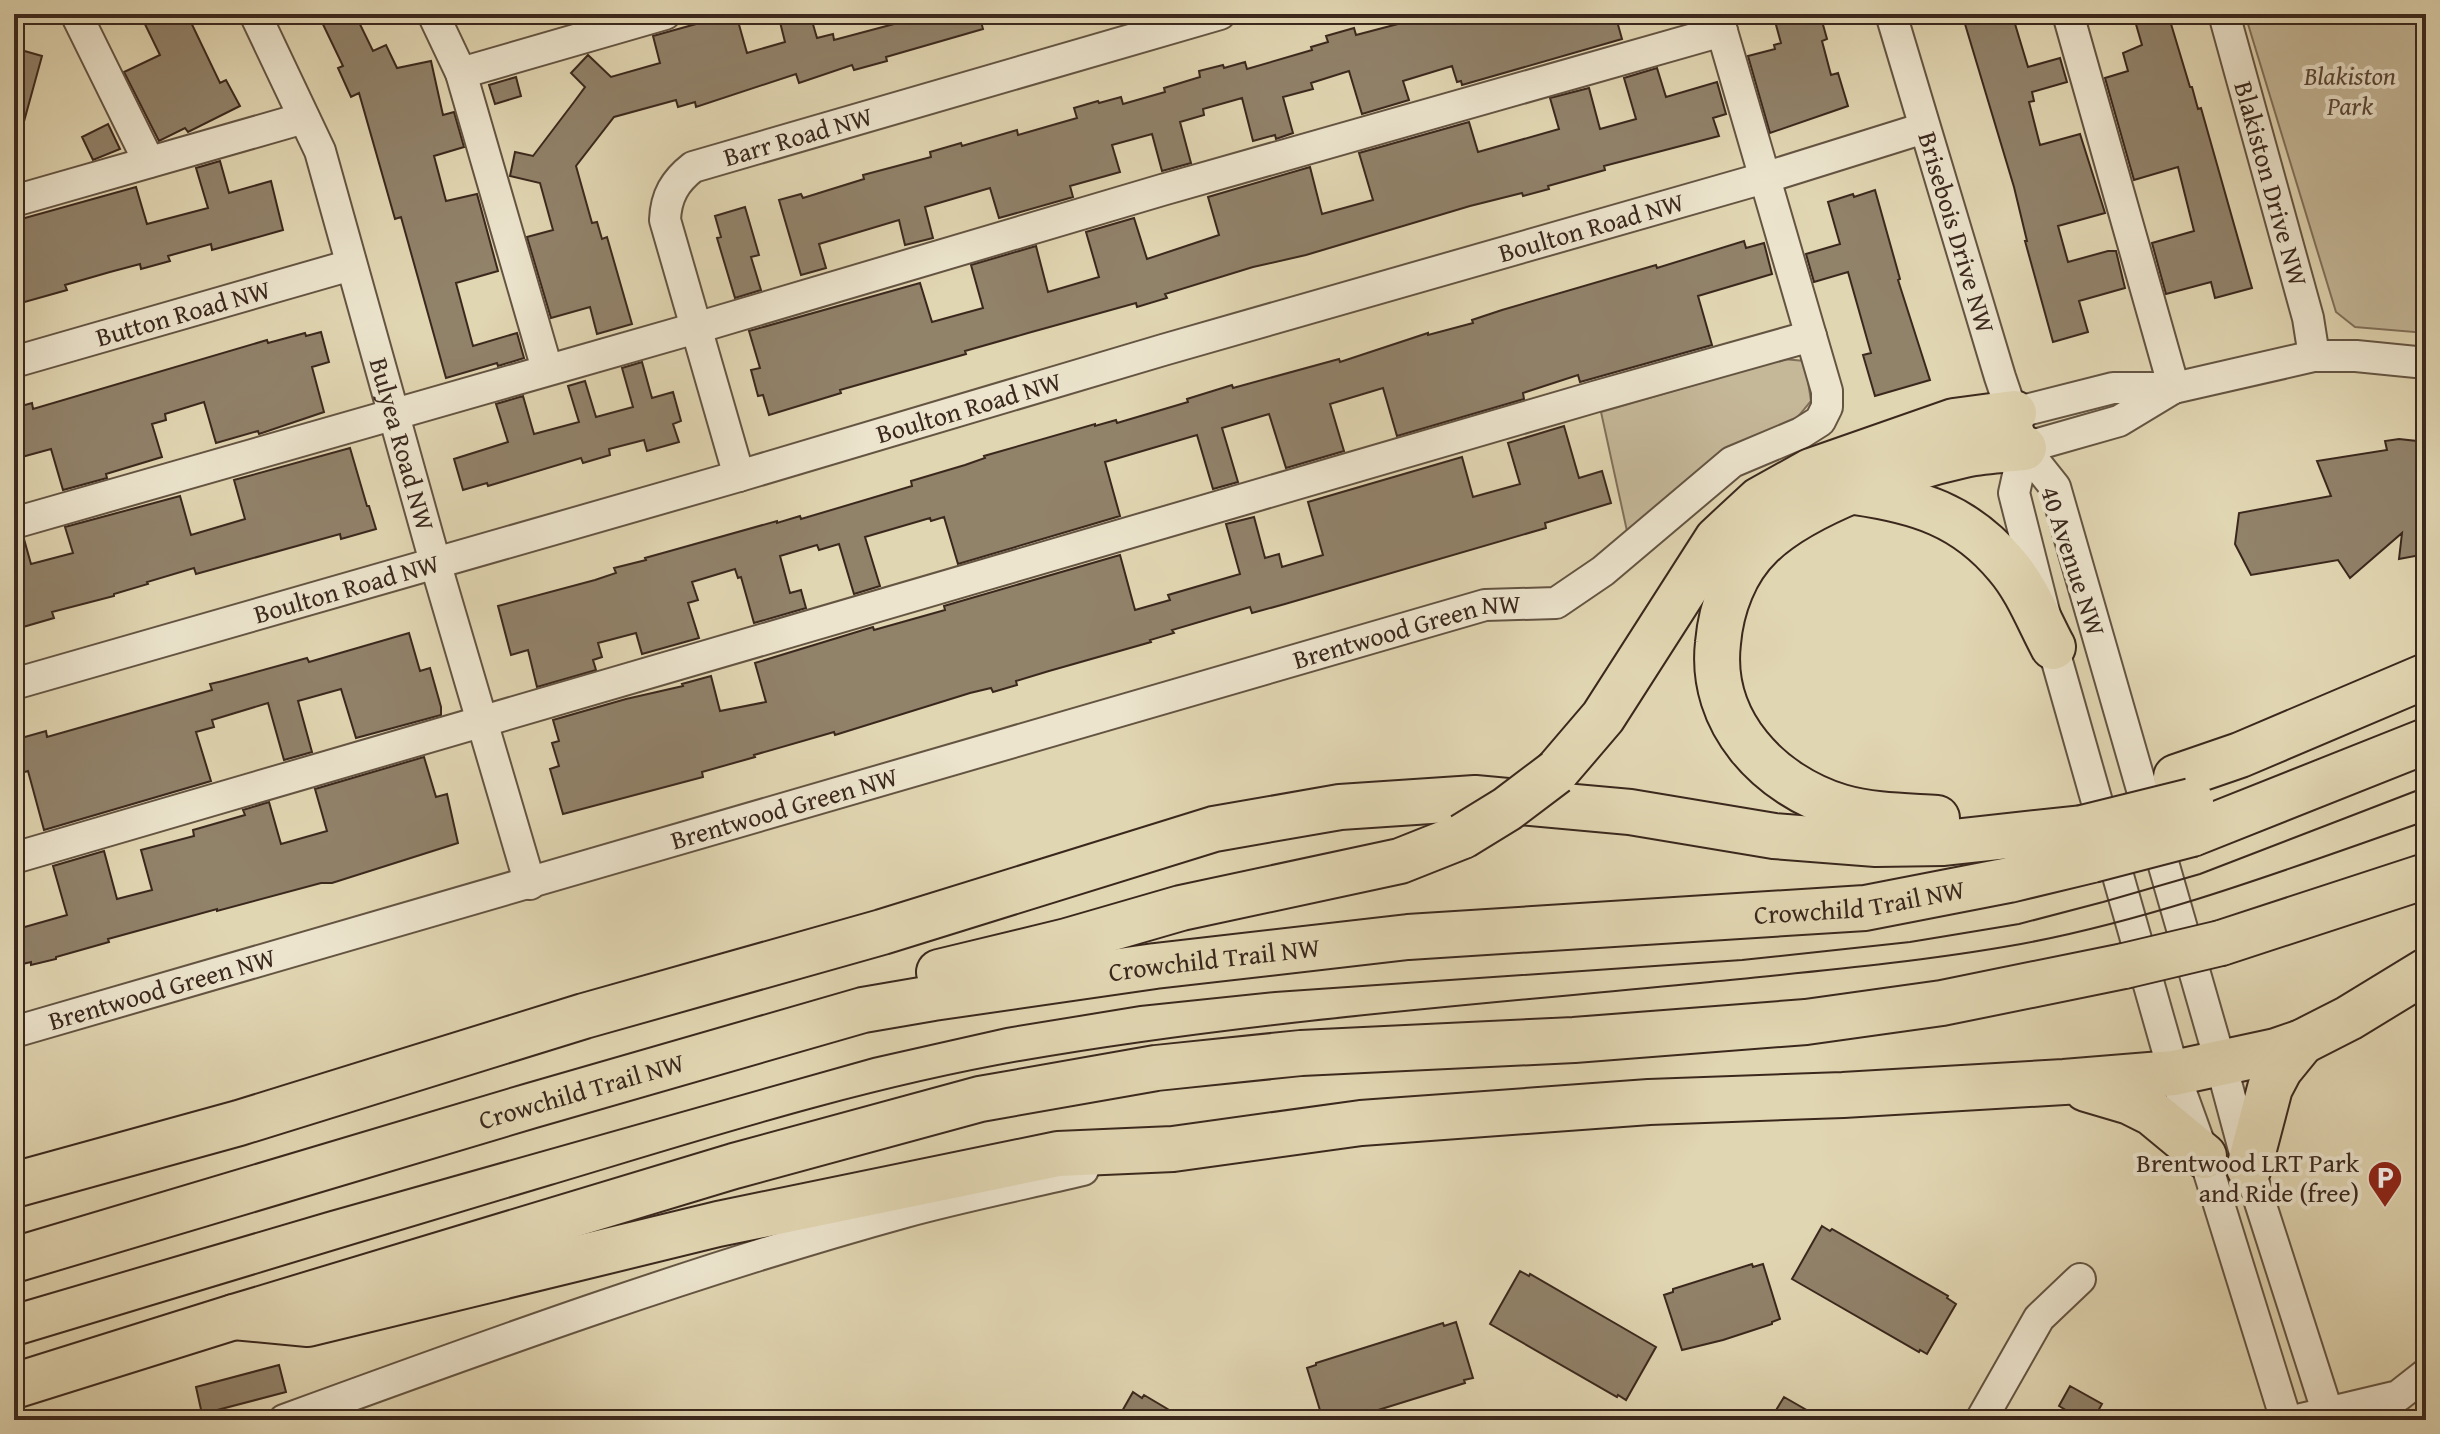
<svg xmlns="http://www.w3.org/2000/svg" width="2440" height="1434" font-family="'Gentium Book Plus',serif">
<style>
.green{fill:#c5b899;stroke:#80705b;stroke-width:2}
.building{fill:#91826a;stroke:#3b281d;stroke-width:2}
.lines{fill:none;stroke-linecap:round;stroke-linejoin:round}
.minor-casing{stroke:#645442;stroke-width:34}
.highway-casing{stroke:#3b281d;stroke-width:48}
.minor{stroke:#ece4cd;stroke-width:30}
.highway{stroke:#e1d6b2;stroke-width:44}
.tram{stroke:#3b281d;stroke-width:2}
.highway-bridge-casing{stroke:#3b281d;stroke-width:48;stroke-linecap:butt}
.highway-bridge{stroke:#e1d6b2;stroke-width:44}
.labels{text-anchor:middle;stroke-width:8;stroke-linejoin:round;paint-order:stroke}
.park-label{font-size:26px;font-style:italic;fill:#574536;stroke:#ece4cd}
.street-label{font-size:26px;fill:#3b281d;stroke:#ece4cd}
.poi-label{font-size:26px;fill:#3b281d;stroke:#ece4cd;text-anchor:end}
</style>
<rect width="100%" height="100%" fill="#e1d6b2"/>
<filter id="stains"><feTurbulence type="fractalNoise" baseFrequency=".0025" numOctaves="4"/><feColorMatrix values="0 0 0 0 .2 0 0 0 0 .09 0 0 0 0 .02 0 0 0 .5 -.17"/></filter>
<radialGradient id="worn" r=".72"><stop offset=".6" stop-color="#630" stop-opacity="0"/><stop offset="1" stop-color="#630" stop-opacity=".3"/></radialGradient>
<!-- green -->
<path class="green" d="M2269 14H2426V333L2355 327 2336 312 2248 24Z
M1783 359 1805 361 1811 401 1797 418 1717 461 1627 531 1601 412Z"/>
<!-- building -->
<path class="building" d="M140 14H187L220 83 226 80 240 106 188 132 185 128 159 141 124 72 160 55Z
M318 14H355L373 51 386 45 397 68 431 61 443 115 454 112 464 147 434 156 446 201 477 194 498 271 456 283 473 346 517 333 524 358 498 366 497 363 446 378 401 217 395 219 359 93 351 97 338 68 343 66Z
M732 14H736L747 53 785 42 778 14H810L817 38 833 34 834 40 894 24 891 14H979L983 29 886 57 887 61 854 70 852 65 799 83 796 74 696 107 695 102 678 107 676 100 614 117 576 166 592 223 597 222 602 239 607 237 632 324 597 334 590 307 551 318 527 237 553 230 540 183 510 176 515 152 533 156 574 102 585 87 571 73 588 55 611 77 660 63 653 36Z
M1436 14H1615L1622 39 1462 85 1461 81 1457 82 1452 66 1403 81 1409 100 1362 114 1349 71 1311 83 1313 89 1283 97 1293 133 1276 139 1275 135 1253 141 1242 98 1203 109 1204 115 1180 122 1191 163 1162 171 1152 134 1112 145 1120 172 1070 186 1073 197 999 218 990 188 925 207 933 238 905 245 899 220 819 244 826 268 801 275 779 200 801 194 803 198 864 179 863 175 931 157 930 152 961 143 962 146 1017 130 1018 135 1077 118 1074 108 1098 101 1099 103 1121 97 1123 104 1165 92 1164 88 1200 77 1199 71 1223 65 1224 68 1245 62 1247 69 1312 50 1311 47 1328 42 1326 36 1354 28 1356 35Z
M1773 14H1820L1827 39 1822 41 1831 75 1838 73 1848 106 1770 133 1748 56 1775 49 1774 45 1781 43Z
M1962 14H2012L2028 67 2060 58 2067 82 2032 92 2034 101 2029 102 2040 145 2080 134 2105 213 2058 226 2068 262 2108 251H2116L2125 288 2079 301 2088 332 2053 342 2025 241H2027L2014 187Z
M2133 14H2168L2190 87H2192L2198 109 2201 108 2252 288 2215 298 2211 282 2166 294 2152 243 2194 231 2178 167 2134 180 2105 78 2128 71 2123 53 2142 45Z
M14 48 42 56 20 136H14Z
M1657 68 1666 97 1717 82 1726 114 1713 118 1719 136 1604 166 1605 170 1548 186 1549 189 1523 196 1522 193 1470 206 1306 255 1253 267 1165 294 1167 298 1137 307 1136 303 1028 333 965 351 966 354 840 390 841 393 769 415 763 395 758 396 751 370 760 368 749 331 920 283 932 322 983 308 971 265 1036 246 1048 292 1099 277 1086 232 1134 218 1147 259 1219 235 1208 197 1310 167 1322 214 1373 200 1359 153 1469 122 1478 152 1559 129 1550 98 1589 88 1600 129 1636 119 1624 78Z
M516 77 521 96 495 104 489 85Z
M108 124 120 149 93 160 82 137Z
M220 161 229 193 271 181 283 230 212 250 211 244 168 256 170 261 141 269 140 264 110 272 65 285 67 290 14 305V221L136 187 147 224 208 208 196 168Z
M1875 190 1900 279 1898 280 1930 380 1875 396 1863 355 1871 353 1848 272 1814 282 1806 254 1840 244 1828 202 1853 194 1854 197Z
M745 207 759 255 751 257 761 290 735 298 717 238 721 237 715 216Z
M1744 241 1746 248 1764 243 1772 274 1698 296 1712 345 1580 382 1578 375 1523 393 1524 399 1397 436 1383 388 1330 404 1344 451 1286 468 1269 414 1222 428 1238 482 1213 489 1197 435 1105 462 1120 516 958 564 944 517 931 521 930 518 865 537 880 586 854 594 839 544 819 550 817 545 780 556 790 593 801 590 806 608 754 623 741 577 738 578 735 569 692 582 698 600 688 603 699 638 642 654 636 633 598 643 602 657 593 660 596 670 537 687 528 650 511 655 498 606 595 580 616 573 614 568 646 560 645 558 670 551 777 521V523L800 516 801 519 912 486 911 481 965 465 985 458 984 456 1095 424V426L1116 420 1117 423 1188 402 1187 399 1232 385 1233 388 1339 359 1340 362 1428 333V335L1473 323 1472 320 1502 310 1656 265 1657 268Z
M321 332 329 362 312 367 324 412 259 434 258 431 216 443 204 402 165 414 166 420 152 424 162 457 106 474 107 478 63 490 51 449 18 458 14 446V408L32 403 33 409 267 340 268 343 305 333 306 336Z
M642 362 652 398 673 392 681 421 673 424 679 442 647 451 644 440 609 449 610 455 583 463 581 458 488 486 487 483 463 490 454 459 508 442 496 404 523 396 534 434 579 422 568 386 585 381 596 417 633 407 622 368Z
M1564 426 1579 478 1602 471 1611 503 1545 523 1546 528 1285 604 1252 613 1250 607 1172 630 1174 633 1150 640 1151 642 1049 671 1016 681 1017 685 993 692 991 688 970 693 835 735 834 732 754 755 755 757 702 772 703 777 563 814 550 769 559 766 552 743 559 741 553 720 626 699 683 686 682 684 711 676 720 711 766 702 755 663 873 627 874 630 945 610 944 606 1120 555 1135 610 1170 600 1168 595 1240 574 1226 524 1254 517 1265 558 1279 554 1282 567 1323 555 1308 502 1462 457 1473 497 1520 484 1508 443Z
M2399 439 2426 442V554L2399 559 2402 533 2350 578 2338 560 2251 575 2235 544 2239 513 2331 496 2317 461 2387 450 2385 441Z
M350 448 367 506H369L376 529 341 539 340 534 196 574 194 568 147 582 148 584 114 594V596L52 612 54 618 23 627 22 625 14 627V540L24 539 31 564 73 553 65 527 180 496 191 535 245 519 234 480Z
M409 633 420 671 430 668 441 707V715L356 738 341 689 298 701 312 752 284 760 268 703 212 720 214 727 196 732 211 781 44 830 28 771 14 775V740L46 731 47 737 212 690 210 684 223 681 307 658 309 662Z
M424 757 436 797 447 794 458 843 332 883H321L217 911V909L108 939 109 942 56 957V959L31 965V962L14 966V930L67 915 53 866 104 851 117 899 152 890 141 850 194 836 193 830 245 815 243 810 269 802 281 844 327 831 315 789Z
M1822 1226 1830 1231 1832 1229 1948 1296 1947 1298 1956 1304 1927 1354 1920 1350 1919 1352 1792 1279Z
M1752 1264 1753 1267 1763 1264 1780 1319 1772 1322V1324L1723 1340 1682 1350 1664 1295 1673 1292V1289Z
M1520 1271 1529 1276 1530 1274 1656 1347 1626 1400 1618 1395 1617 1397 1490 1324Z
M1456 1322 1473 1378 1464 1380 1465 1383 1346 1420H1323L1307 1368 1316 1365V1363L1443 1323 1444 1326Z
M279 1365 286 1392 202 1414 196 1387Z
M2070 1386 2102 1404 2093 1420H2083L2059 1406Z
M1133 1392 1142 1398 1144 1395 1186 1420H1117Z
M1784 1397 1824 1420H1770Z"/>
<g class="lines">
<defs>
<g id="minor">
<path d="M76 14 149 162"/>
<path id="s1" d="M255 14 320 151 435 562 530 884"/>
<path d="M433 14 461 73 547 369"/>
<path id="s2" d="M1891 14 2000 377 2024 448 2055 487 2221 1064 2249 1168 2330 1420"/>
<path d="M2068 14 2174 388"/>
<path id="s3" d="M2224 14 2308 318 2314 356"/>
<path d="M461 73 665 14"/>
<path d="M14 201 304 118"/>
<path id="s4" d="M14 362 351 265"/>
<path d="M2014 413 2113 388H2174L2314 356H2356L2426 363"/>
<path d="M2024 448 2014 493 2053 647 2174 1073 2204 1156 2286 1420"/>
<path d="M2024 448 2119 421 2172 389"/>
<path id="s5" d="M739 476 665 220C666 196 675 181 693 167L1220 14"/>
<path d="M14 523 696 328 1162 190 1722 31"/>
<path id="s6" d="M14 684 739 476 1163 350 1764 178 1924 128"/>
<path d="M14 858 1594 397 1811 336"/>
<path id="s7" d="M14 1032 1485 605 1556 603 1603 571 1732 462 1801 433 1820 421 1827 407V391L1717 14"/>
<path d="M284 1420C489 1345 695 1270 905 1212 964 1196 1024 1184 1083 1170"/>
<path d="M1981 1420 2039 1318 2080 1279"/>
<path d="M2297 1420 2398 1396 2426 1374"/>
</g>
<g id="highway">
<path d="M1855 492C1917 501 1965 515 2007 566 2027 589 2039 621 2053 647"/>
<path d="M1556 772 1603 717 1717 539 1759 500 1811 471 1954 421 2014 413"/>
<path d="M2176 777 2240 755 2426 676"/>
<path d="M1937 818C1906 816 1872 816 1841 807 1769 785 1709 722 1718 643 1721 607 1735 570 1761 545 1804 503 1905 468 1964 455 1983 451 2004 450 2024 448"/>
<path d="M2192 834 2426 741"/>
<path d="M2221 943 2426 876"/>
<path d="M939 972 1067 941 1181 908 1400 861 1463 836"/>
<path d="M2086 1089 2130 1102 2152 1113 2204 1156"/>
<path d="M2249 1168 2270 1088 2280 1069 2302 1042"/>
<path d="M14 1185 239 1123 584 1016 882 932 1214 829 1340 807 1475 798 1630 812 1774 836 1876 844 1944 843 2082 828"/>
<path id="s8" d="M14 1260 530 1106 863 1010 933 998 1155 966 1408 937 1865 908 2009 880 2092 860"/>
<path d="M234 1317 308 1324 718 1224 1058 1154 1173 1149 1361 1123 1649 1102 1843 1095 2064 1082 2174 1073 2276 1051 2302 1042 2349 1018 2426 971"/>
<path d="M14 1386 234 1317 734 1166 980 1099 1156 1068 1301 1053 1574 1040 1806 1022 1942 1003 2124 966"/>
</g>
</defs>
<!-- minor casing -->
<use href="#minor" class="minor-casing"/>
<!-- highway casing -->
<use href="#highway" class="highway-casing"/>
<!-- minor -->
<use href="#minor" class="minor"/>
<!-- highway -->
<use href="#highway" class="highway"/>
<!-- tram -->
<path class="tram" d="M14 1304 327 1212 873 1058 1006 1028 1140 1006 1275 992 1742 960 1910 942 2019 924 2103 902 2200 874 2426 787
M14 1347C193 1292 372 1239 551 1185 705 1139 860 1089 1020 1061 1245 1022 1473 1005 1700 983 1807 972 1915 963 2021 944 2160 918 2293 867 2426 821"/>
<defs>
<path id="highway-bridge" d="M2082 828 2191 801
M1463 836 1507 809 1556 772
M2092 860 2192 834
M2124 966 2221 943"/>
</defs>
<!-- highway-bridge casing -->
<use href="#highway-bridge" class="highway-bridge-casing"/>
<!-- highway-bridge -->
<use href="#highway-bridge" class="highway-bridge"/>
</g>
<!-- icons -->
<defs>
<symbol id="parking-pin" viewBox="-11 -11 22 30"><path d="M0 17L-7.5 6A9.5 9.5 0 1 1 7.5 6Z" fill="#8f2418" stroke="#ece4cd"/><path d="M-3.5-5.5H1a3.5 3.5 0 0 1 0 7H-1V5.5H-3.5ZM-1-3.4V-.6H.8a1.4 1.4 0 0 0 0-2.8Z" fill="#fff"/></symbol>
</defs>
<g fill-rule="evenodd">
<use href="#parking-pin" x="2365" y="1158" width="40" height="54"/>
</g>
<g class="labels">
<!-- park labels -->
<g class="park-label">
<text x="2350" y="85">Blakiston<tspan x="2350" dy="30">Park</tspan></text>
</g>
<!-- street labels -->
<g class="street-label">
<text dy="9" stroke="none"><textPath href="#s5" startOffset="438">Barr Road NW</textPath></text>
<text dy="9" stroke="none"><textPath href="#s3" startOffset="176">Blakiston Drive NW</textPath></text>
<text dy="9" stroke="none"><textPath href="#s6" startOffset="1642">Boulton Road NW</textPath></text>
<text dy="9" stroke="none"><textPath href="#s2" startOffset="228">Brisebois Drive NW</textPath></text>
<text dy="9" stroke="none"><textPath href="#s4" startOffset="176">Button Road NW</textPath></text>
<text dy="9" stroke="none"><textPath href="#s6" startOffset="994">Boulton Road NW</textPath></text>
<text dy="9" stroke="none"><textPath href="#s1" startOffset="456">Bulyea Road NW</textPath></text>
<text transform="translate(2073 561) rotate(72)" y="9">40 Avenue NW</text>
<text dy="9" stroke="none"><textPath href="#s6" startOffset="346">Boulton Road NW</textPath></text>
<text dy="9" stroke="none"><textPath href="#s7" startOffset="1450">Brentwood Green NW</textPath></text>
<text dy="9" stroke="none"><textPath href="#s7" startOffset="802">Brentwood Green NW</textPath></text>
<text dy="9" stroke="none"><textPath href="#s8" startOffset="1888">Crowchild Trail NW</textPath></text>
<text dy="9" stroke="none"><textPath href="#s8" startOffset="1240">Crowchild Trail NW</textPath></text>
<text dy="9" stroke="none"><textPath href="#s7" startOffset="154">Brentwood Green NW</textPath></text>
<text dy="9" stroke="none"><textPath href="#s8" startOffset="592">Crowchild Trail NW</textPath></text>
</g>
<!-- poi labels -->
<g class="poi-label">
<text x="2359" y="1172">Brentwood LRT Park<tspan x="2359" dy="30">and Ride (free)</tspan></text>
</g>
</g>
<!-- margin -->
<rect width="2440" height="1434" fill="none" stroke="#e1d6b2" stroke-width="48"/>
<rect x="16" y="16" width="2408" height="1402" fill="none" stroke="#3b281d" stroke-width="4"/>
<rect x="24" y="24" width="2392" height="1386" fill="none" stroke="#3b281d" stroke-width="2"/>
<rect width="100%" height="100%" filter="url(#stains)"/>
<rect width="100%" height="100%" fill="url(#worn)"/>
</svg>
